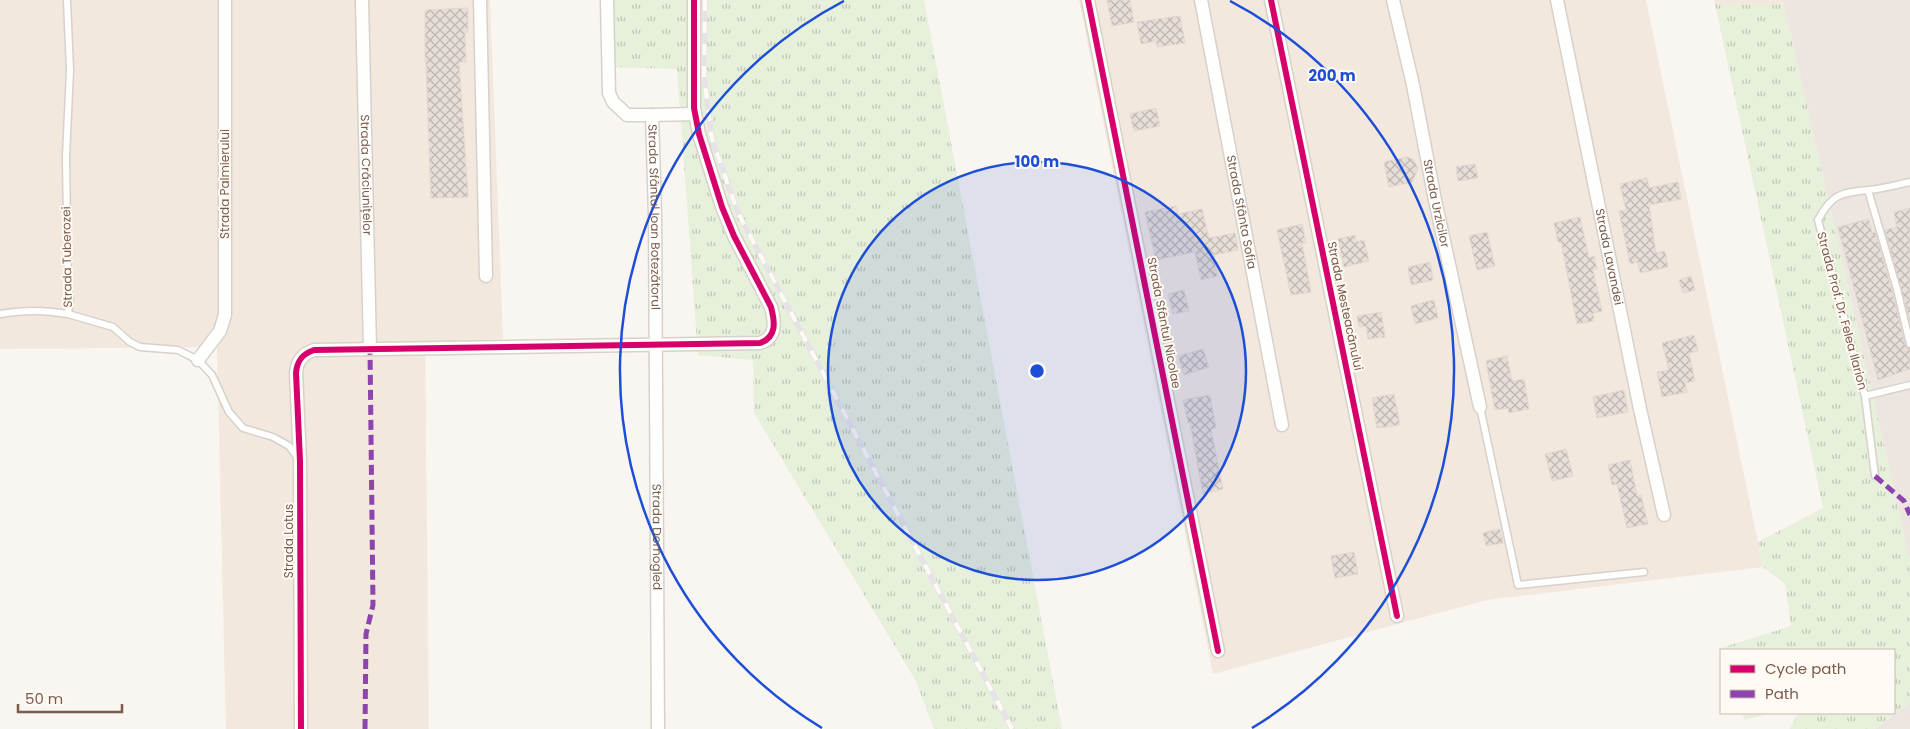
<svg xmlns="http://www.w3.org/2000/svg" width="1910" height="729" font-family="Poppins,sans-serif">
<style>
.residential{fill:#f2e8de}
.industrial{fill:#ede5e0}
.grass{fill:url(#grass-tufts)}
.building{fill:url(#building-cross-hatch);stroke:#e2d8d2}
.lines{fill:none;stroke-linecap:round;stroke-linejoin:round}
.service-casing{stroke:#d7d1cb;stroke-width:9}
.minor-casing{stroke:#d7d1cb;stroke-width:15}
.service{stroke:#fefefd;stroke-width:6}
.minor{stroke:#fefefd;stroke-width:12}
.rail-casing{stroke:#e6e3e7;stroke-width:5.5}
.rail{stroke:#fffaf3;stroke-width:4;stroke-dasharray:11;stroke-linecap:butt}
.quiet{stroke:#8e44ad;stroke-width:5;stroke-dasharray:10 5;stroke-linecap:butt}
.cycleway-casing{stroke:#fffaf3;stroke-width:9}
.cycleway{stroke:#d6006c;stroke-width:6}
.ring{fill:none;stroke:#1d4ed8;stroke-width:2.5}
.labels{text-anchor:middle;stroke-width:4;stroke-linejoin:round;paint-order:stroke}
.street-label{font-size:12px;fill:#7a5c4d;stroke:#fffaf3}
.centre{fill:#1d4ed8;stroke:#fffaf3;stroke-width:2.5}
.ring-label{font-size:15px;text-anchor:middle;font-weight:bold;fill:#1d4ed8;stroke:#fffaf3;stroke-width:4;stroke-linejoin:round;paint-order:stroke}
</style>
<defs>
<pattern id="grass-tufts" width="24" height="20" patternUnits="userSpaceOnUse" patternTransform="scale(1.25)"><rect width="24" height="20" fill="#e7f0db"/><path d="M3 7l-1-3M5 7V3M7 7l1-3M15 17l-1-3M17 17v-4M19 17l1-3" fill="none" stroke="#c0c6b4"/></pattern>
<pattern id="building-cross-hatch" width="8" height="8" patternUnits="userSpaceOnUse" patternTransform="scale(1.25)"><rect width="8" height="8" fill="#e6ded7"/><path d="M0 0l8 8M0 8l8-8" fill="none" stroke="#bfb7b1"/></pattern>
</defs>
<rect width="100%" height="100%" fill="#f9f5f0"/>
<!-- residential -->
<path class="residential" d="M0 0H490L503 339 425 342 429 729H226L217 347 0 349Z
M1079 0H1646L1763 567 1487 600 1213 674Z
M1714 0H1783L1784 5 1715 4Z"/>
<!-- industrial -->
<path class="industrial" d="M1783 0H1910V560L1784 5Z
M1910 703V729H1875Z"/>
<!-- grass -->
<path class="grass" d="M608 0H924L1062 729H934L916 681 754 413 753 360 698 355 677 69 608 67Z
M1715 4 1784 5 1910 560V703L1875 729H1790L1798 713H1894V650H1722L1721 648 1791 626 1785 584 1763 567 1758 542 1823 508Z
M1742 713H1771L1745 720Z"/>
<!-- building -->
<path class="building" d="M1107 0H1130L1134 22 1112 26Z
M468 8V32H465L466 62H459L468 197 431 198 426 62H425V10Z
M1180 16 1185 43 1157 47 1156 41 1141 44 1137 22Z
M1156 108 1160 126 1134 131 1130 114Z
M1407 157 1414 160 1418 169 1412 182 1389 187 1384 162Z
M1475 164 1478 178 1458 181 1456 167Z
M1647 178 1649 188 1678 182 1681 199 1649 205 1656 253 1665 251 1668 267 1640 273 1638 262 1630 264 1619 211 1626 210 1620 184Z
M1176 206 1178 214 1202 209 1209 238 1235 233 1238 250 1214 255 1217 276 1201 280 1195 252 1156 260 1145 212Z
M1910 208V322L1885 230 1897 227 1894 212Z
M1580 217 1589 258 1594 256 1597 269 1593 270 1602 311 1593 313 1594 321 1577 324 1561 242H1558L1554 223Z
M1869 219 1872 233 1875 232 1892 290 1905 345 1910 349V369L1878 380 1838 227Z
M1302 224 1306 243H1302L1311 292 1291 295 1277 230Z
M1487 232 1495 266 1477 270 1469 236Z
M1355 235 1356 242 1364 240 1369 261 1344 267 1338 239Z
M1430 262 1433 280 1411 285 1408 267Z
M1691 276 1695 290 1683 293 1679 280Z
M1184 290 1189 311 1173 314 1168 294Z
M1434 300 1438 318 1415 324 1411 306Z
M1381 312 1385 337 1368 339 1366 326 1359 327 1357 316Z
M1694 335 1698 351 1689 353 1695 381 1685 383 1687 392 1662 397 1657 372 1669 370 1662 343Z
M1203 349 1209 367 1184 375 1178 356Z
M1507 356 1512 381 1524 379 1529 409 1509 413 1508 408 1495 410 1486 361Z
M1624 390 1628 412 1597 418 1593 397Z
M1394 394 1400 425 1377 428 1372 398Z
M1210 395 1216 428 1211 429 1223 489 1203 494 1190 423H1188L1183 400Z
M1566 449 1573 476 1552 481 1545 454Z
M1630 460 1637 496 1641 495 1648 524 1627 528 1617 484 1612 485 1608 465Z
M1500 529 1503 543 1486 546 1483 533Z
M1354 552 1358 574 1335 578 1331 556Z"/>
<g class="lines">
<defs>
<path id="service" d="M67 0 70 70 66 157 68 289 70 298 68 314 113 327 130 342 140 347 178 350 198 360 212 375 229 412 243 428 273 437 289 446 298 458
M1868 190 1897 289 1910 344
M0 314C25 310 43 310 68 314
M1865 396 1910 385
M1480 407 1518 585 1644 572
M1875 476 1865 396 1818 220C1832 194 1840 193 1868 190 1882 189 1896 185 1910 182"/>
<g id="minor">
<path id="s1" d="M362 0 370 349"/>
<path d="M480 0 486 276"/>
<path id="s2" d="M607 0 609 93 613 102 627 115H652L655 215 658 729"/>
<path d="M1088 0 1218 651"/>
<path id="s3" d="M1201 0 1282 425"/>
<path d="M1271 0 1397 616"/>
<path id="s4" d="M1393 0 1413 85 1435 200 1480 407"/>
<path id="s5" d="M1557 0 1640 409 1664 515"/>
<path d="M652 115 694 114"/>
<path d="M198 360 220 331 225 315V0"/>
<path d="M301 729 300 461 296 373C297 361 302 354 314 350L760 343C777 337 775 322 771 307L734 236 722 207 699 134 694 108V0"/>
</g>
</defs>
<!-- service casing -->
<use href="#service" class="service-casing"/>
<!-- minor casing -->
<use href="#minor" class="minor-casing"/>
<!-- service -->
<use href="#service" class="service"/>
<!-- minor -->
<use href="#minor" class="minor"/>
<defs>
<path id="rail" d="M705 0 704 77 712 139 738 213 1012 729"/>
</defs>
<!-- rail casing -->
<use href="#rail" class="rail-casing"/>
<!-- rail -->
<use href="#rail" class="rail"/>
<!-- quiet -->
<path class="quiet" d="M1875 476 1904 501 1910 515
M365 729 366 634 373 605 370 349"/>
<defs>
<path id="cycleway" d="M1088 0 1218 651
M1271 0 1397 616
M301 729 300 461 296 373C297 361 302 354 314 350L760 343C777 337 775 322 771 307L734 236 722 207 699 134 694 108V0"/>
</defs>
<!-- cycleway casing -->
<use href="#cycleway" class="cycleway-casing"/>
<!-- cycleway -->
<use href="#cycleway" class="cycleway"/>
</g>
<!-- distance rings -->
<circle cx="1037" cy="371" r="209" fill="#1d4ed8" fill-opacity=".12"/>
<g class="ring">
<circle cx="1037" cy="371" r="209"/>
<path d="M822 728A417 417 0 0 1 844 1M1230 1A417 417 0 0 1 1252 728"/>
</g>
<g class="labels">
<!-- street labels -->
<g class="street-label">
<text dy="4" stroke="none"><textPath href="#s1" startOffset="175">Strada Crăciunițelor</textPath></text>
<text transform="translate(225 184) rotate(-90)" y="4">Strada Palmierului</text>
<text dy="4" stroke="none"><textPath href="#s4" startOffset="208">Strada Urzicilor</textPath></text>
<text dy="4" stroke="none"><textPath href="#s3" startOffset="216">Strada Sfânta Sofia</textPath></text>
<text dy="4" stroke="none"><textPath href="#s2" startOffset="249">Strada Sfântul Ioan Botezătorul</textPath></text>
<text transform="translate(67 257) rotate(-91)" y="4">Strada Tuberozei</text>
<text dy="4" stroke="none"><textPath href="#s5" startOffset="262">Strada Lavandei</textPath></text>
<text transform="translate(1345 306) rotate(78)" y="4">Strada Mesteacănului</text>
<text transform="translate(1842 311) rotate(75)" y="4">Strada Prof. Dr. Felea Ilarion</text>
<text transform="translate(1164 323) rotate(79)" y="4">Strada Sfântul Nicolae</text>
<text dy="4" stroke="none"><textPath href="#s2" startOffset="569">Strada Domogled</textPath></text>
<text transform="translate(289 541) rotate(-90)" y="4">Strada Lotus</text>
</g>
</g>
<circle cx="1037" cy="371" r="8" class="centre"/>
<g class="ring-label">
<text x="1332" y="81">200 m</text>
<text x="1037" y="167">100 m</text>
</g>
<!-- legend -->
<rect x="1720" y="649" width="175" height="65" fill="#fffaf3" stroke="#cabbb1"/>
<rect x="1730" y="665" width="25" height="8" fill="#d6006c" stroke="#cabbb1"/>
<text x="1765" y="674" font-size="15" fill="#7a5c4d">Cycle path</text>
<rect x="1730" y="690" width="25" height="8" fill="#8e44ad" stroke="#cabbb1"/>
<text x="1765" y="699" font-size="15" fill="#7a5c4d">Path</text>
<!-- scale -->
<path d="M18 704v8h104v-8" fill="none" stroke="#7a5c4d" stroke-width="2.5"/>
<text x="25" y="704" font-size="15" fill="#7a5c4d" stroke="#fffaf3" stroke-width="4" paint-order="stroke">50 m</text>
</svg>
